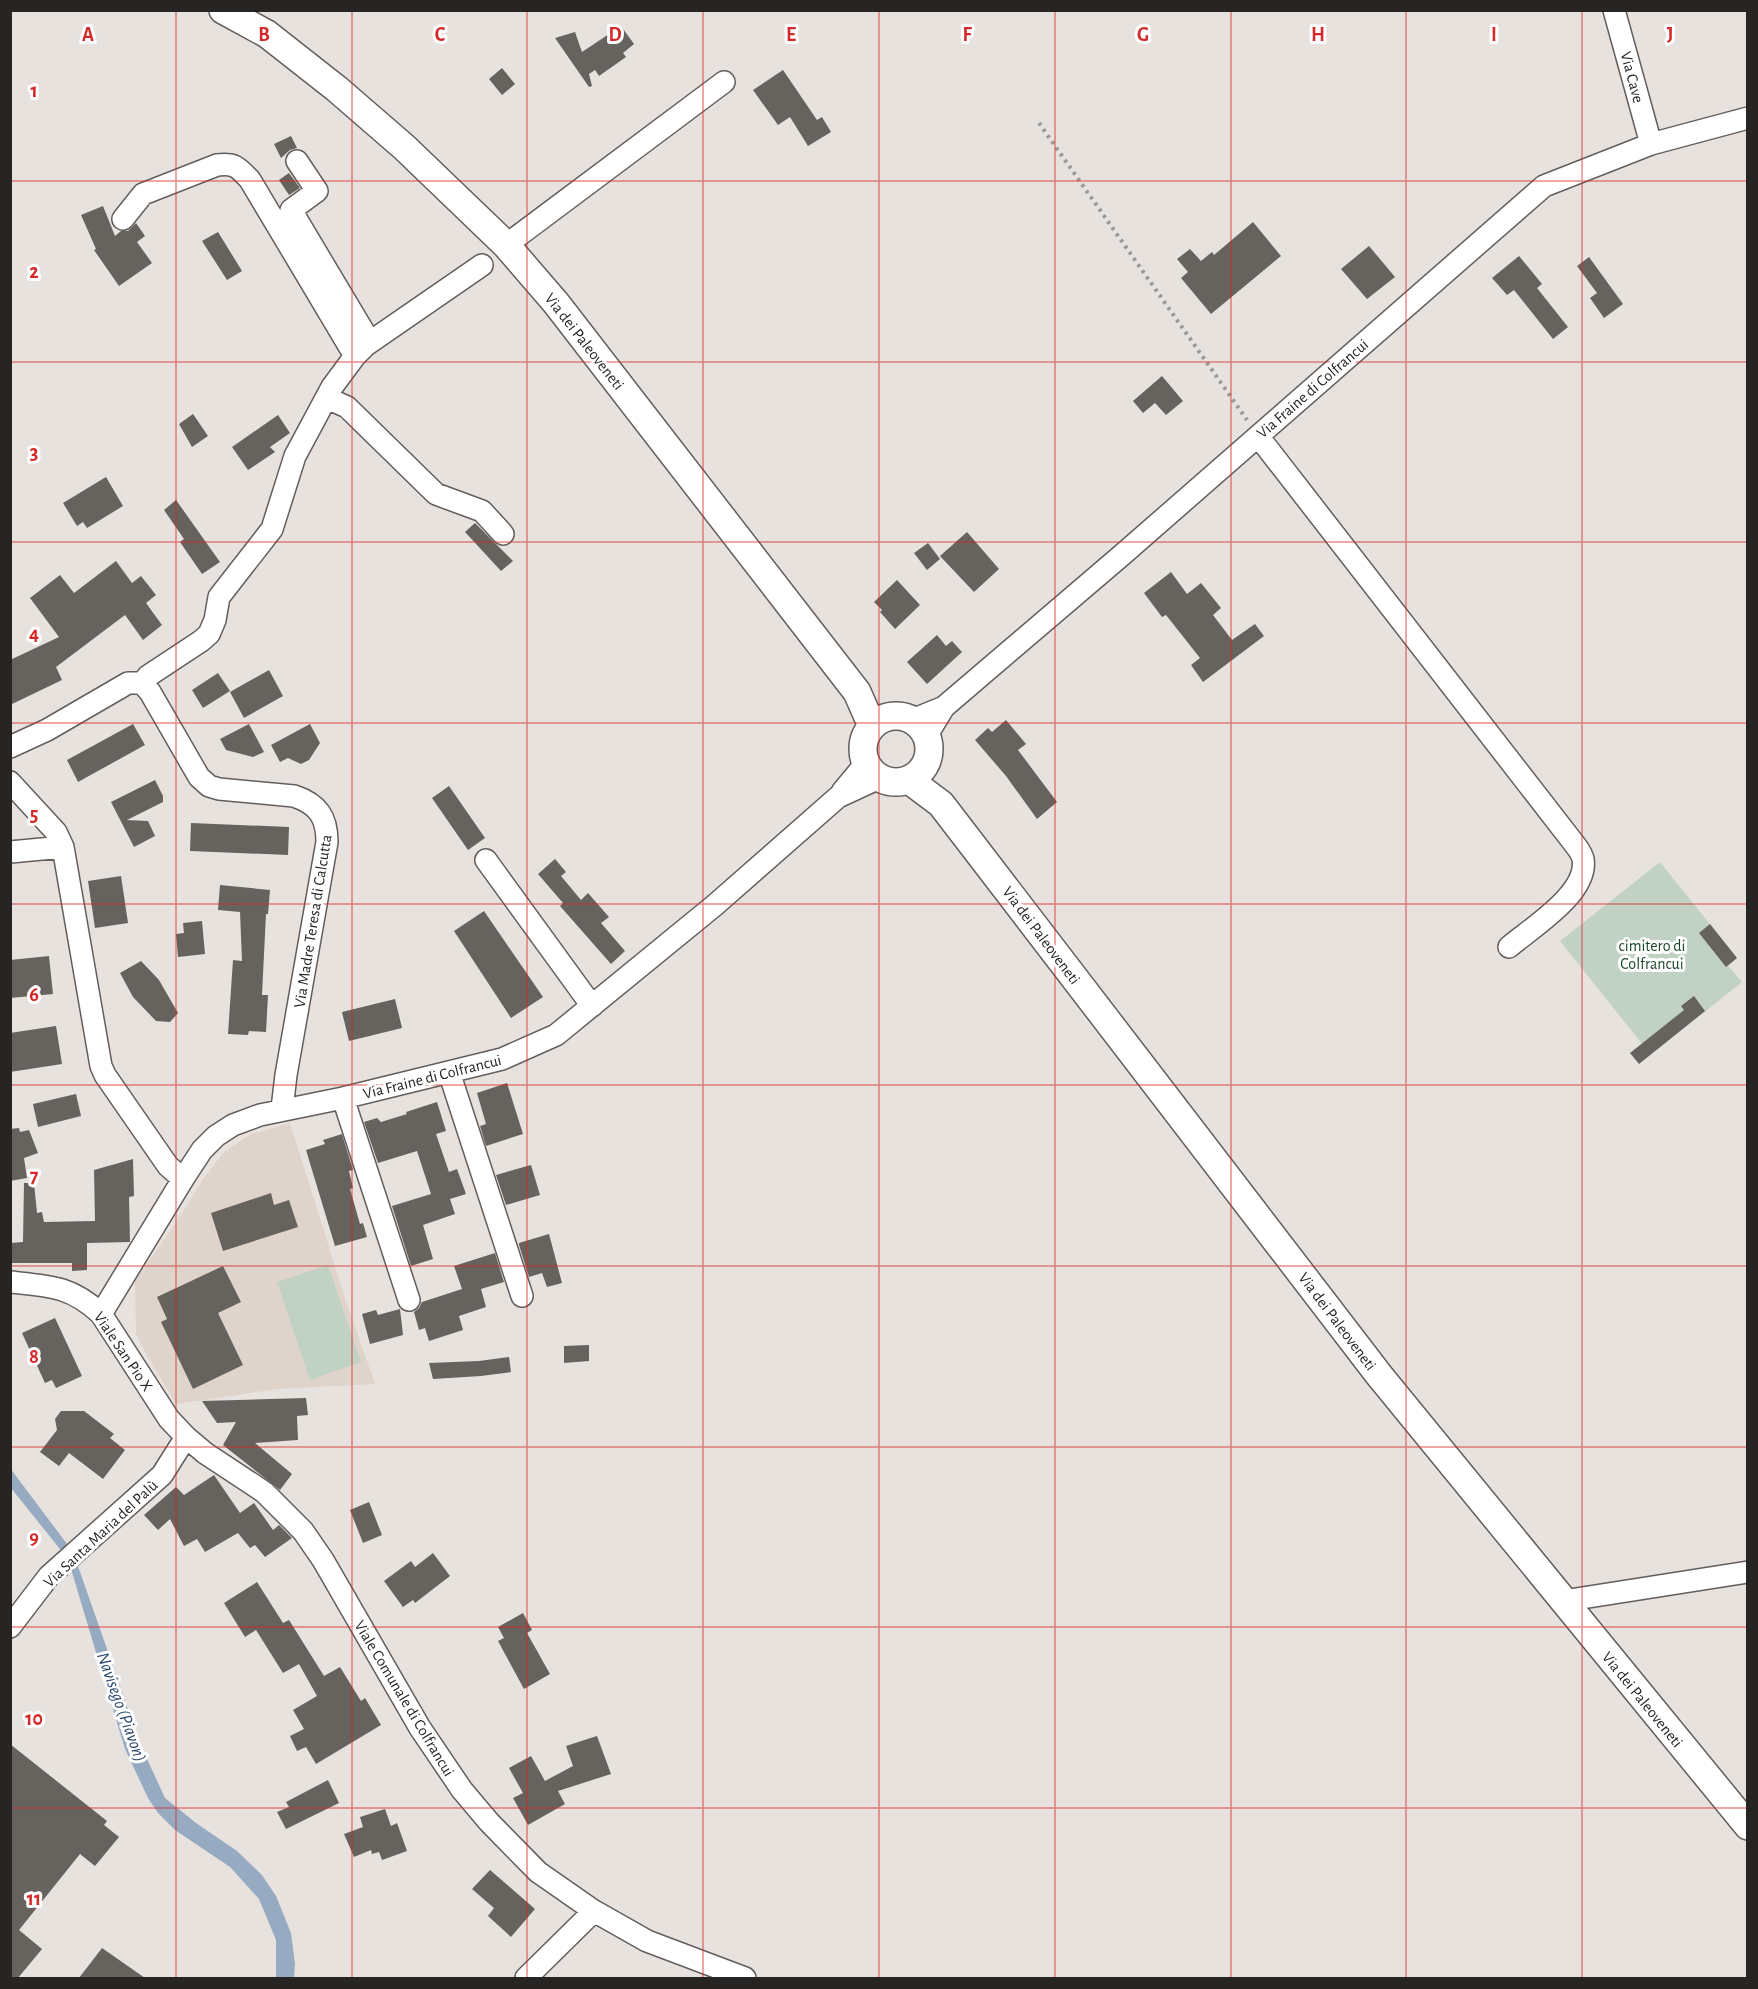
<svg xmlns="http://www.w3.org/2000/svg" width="1758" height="1989" font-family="'Alegreya Sans',sans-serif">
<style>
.built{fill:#dfd4cb}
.green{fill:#c1d2c5}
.water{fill:#96aac2}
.building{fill:#66625e}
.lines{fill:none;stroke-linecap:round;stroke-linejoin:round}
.minor-casing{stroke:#635e5b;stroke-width:24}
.major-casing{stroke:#635e5b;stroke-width:30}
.path{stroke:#9c9895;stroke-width:4;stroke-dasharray:3 4.5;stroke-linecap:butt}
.minor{stroke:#fff;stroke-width:21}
.major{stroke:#fff;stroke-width:27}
.grid{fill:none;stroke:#d62828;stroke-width:1.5;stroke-opacity:0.55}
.labels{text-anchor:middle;stroke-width:6;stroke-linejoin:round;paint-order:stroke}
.street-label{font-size:16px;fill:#272523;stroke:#fff}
.park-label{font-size:16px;fill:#1d4a2c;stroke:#fff}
.water-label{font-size:18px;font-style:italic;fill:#274669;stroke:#fff}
.grid-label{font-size:20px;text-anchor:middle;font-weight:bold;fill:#d62828;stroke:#fff;stroke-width:6;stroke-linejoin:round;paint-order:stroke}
</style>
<rect width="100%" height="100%" fill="#e8e2de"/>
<!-- built -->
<path class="built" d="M290 1123 346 1301 375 1384 278 1389 176 1404 149 1359 136 1334 135 1280 173 1227 204 1178 224 1152 251 1134Z"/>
<!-- green -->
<path class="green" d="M1660 862 1737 958 1728 966 1742 982 1657 1050 1649 1040 1643 1045 1560 941Z
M328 1265 361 1362 310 1380 277 1282Z"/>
<!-- water -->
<path class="water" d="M10 1468 73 1552 141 1746 165 1798 196 1823 237 1851 262 1875 276 1896 291 1933 295 1964 294 1978H276V1940L259 1899 230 1867 175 1830 158 1813 148 1798 125 1749 68 1559 11 1488Z"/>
<!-- building -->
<path class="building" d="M621 26 634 44 623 53 626 57 599 76 595 70 589 74 592 86 589 87 555 38 575 32 582 52Z
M502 68 515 84 502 95 489 79Z
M783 70 817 120 822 117 831 132 808 146 790 117 778 125 753 90Z
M291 136 297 148 290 150 281 158 274 144Z
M289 173 300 188 289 195 279 180Z
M103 206 115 236 121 231H128L136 223 145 236 137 242 152 263 119 286 94 250 96 249 81 215Z
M1253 222 1281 256 1211 314 1181 278 1188 272 1177 259 1190 249 1201 261 1212 252 1214 255Z
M218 232 242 271 227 280 202 241Z
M1369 246 1395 277 1367 299 1341 269Z
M1519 256 1542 284 1537 288 1568 327 1553 339 1514 290 1507 295 1492 278Z
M1589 257 1623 304 1604 318 1590 298 1597 293 1577 266Z
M1162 376 1183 401 1166 415 1155 403 1143 413 1133 401Z
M193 414 208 436 192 447 179 424Z
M278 415 290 433 270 447 275 452 248 470 232 447Z
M106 477 123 506 87 528 83 522 77 526 63 503Z
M176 500 220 562 202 574 180 542 184 539 164 510Z
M475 523 513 561 501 571 465 532Z
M967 532 999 569 974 592 940 556Z
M928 543 940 559 927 570 914 553Z
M116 561 132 583 141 576 156 595 146 603 162 625 143 640 125 615 56 667 62 680 10 705V660L59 637 30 598 60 575 74 593Z
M1171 572 1187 594 1201 583 1221 608 1213 615 1232 640 1255 624 1264 636 1203 682 1191 665 1200 658 1166 615 1162 617 1144 593Z
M897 580 920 605 895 629 880 612 882 610 874 602Z
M937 635 946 646 952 641 962 652 927 684 907 662Z
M269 670 283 696 244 718 230 692Z
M218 673 230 691 203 708 192 690Z
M1006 720 1026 744 1018 750 1057 802 1037 819 1006 776 975 740 988 728 992 732Z
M133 724 145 745 78 782 67 760Z
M249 724 264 752 253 757 226 750 220 739Z
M310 724 320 743 309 760 301 764 288 758 280 762 271 745Z
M155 780 163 796V802L127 820 148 821 155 836 134 847 111 802Z
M449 786 485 838 468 850 432 798Z
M191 823 289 827 288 855 190 851Z
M555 859 566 872 561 876 581 900 588 893 609 917 601 923 625 951 611 964 560 906 563 903 538 874Z
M121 876 128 923 95 928 88 881Z
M220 885 270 890 268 914H266L262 995H268L266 1032 249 1031 248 1035 228 1034 233 960 242 961 240 912 218 910Z
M484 911 543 997 511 1018 454 931Z
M202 921 205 954 178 957 176 934 184 933 183 923Z
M1710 924 1737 958 1726 967 1699 933Z
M49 956 53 994 10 998V960Z
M141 961 159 980 178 1013 170 1022 156 1021 133 997 120 973Z
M1694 996 1705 1011 1639 1064 1630 1053 1684 1010 1681 1006Z
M395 999 402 1028 349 1041 342 1012Z
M56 1026 62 1064 10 1072V1033Z
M507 1083 523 1134 486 1146 480 1126 486 1124 477 1093Z
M76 1094 81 1116 38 1127 33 1104Z
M437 1102 446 1131 436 1134 449 1172 457 1169 466 1194 450 1199 455 1214 423 1225 433 1259 411 1266 392 1206 431 1194 417 1151 378 1163 364 1122 377 1118 381 1122 407 1114 406 1112Z
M19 1128 20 1132 29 1130 38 1153 24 1158 27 1178 10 1181V1129Z
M342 1134 353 1170 349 1171 353 1188 350 1189 360 1224 363 1223 367 1237 335 1246 306 1150 325 1144 323 1140Z
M133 1159 134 1196 129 1197 130 1242 87 1243V1270L72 1271V1263H10V1243L23 1242 24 1183H34L37 1213 42 1212 44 1222 95 1221 94 1170Z
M531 1165 540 1195 506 1205 496 1175Z
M271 1193 274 1205 289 1200 298 1227 223 1251 211 1213Z
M549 1234 562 1283 547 1287 542 1273 529 1277 519 1245V1243Z
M495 1253 504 1282 481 1289 486 1307 459 1316 463 1330 429 1341 425 1328 419 1330 414 1312 419 1308 422 1302 462 1289 454 1266Z
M223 1266 241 1302 218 1313 243 1365 193 1389 161 1322 167 1319 157 1297Z
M400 1309 403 1335 370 1344 362 1314 376 1310 378 1315Z
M55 1318 82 1376 56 1388 52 1380 45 1383 22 1333Z
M589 1345V1361L564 1363V1346Z
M509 1357 511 1372 481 1376 433 1379 429 1363 479 1361Z
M306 1398 308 1415 297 1416 298 1440 255 1443 292 1474 280 1490 223 1445 236 1422 217 1423 202 1401Z
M61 1411H84L114 1434 110 1438 125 1450 103 1479 69 1453 59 1466 40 1452 57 1430 55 1419Z
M214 1475 240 1513 254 1503 273 1530 279 1525 292 1538 265 1557 255 1545 250 1548 238 1533 205 1552 197 1539 184 1546 170 1519 158 1530 144 1515 176 1487 184 1495Z
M369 1502 382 1535 363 1543 350 1510Z
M433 1553 450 1576 415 1603 413 1600 403 1607 384 1581 411 1561 415 1567Z
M257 1582 283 1623 289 1620 324 1676 340 1667 361 1701 365 1698 381 1725 316 1764 306 1747 297 1751 290 1736 304 1729 293 1710 317 1696 299 1664 283 1673 256 1630 245 1637 224 1603Z
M523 1613 532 1630 527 1633 550 1674 524 1689 498 1641 504 1638 498 1627Z
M597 1736 611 1774 558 1791 565 1804 528 1825 513 1798 523 1793 509 1768 531 1756 545 1781 573 1766 566 1746Z
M10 1744 107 1821 104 1825 119 1837 95 1866 80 1854 19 1930 42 1949 18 1978H10Z
M328 1780 339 1803 286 1829 277 1812 289 1807 286 1802Z
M385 1809 391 1826 397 1823 407 1851 382 1860 379 1852 372 1854 371 1850 354 1857 344 1834 363 1827 360 1817Z
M490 1870 535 1909 511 1937 488 1916 494 1908 472 1889Z
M102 1948 145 1978H79Z"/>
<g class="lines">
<defs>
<path id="minor" d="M1614 10 1651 144
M297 161 317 191 291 210 365 334 366 345
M123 219 143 194 217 165C235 163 238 167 250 180L355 356
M506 245 724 82
M327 398 347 407 436 494 482 511 503 534
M1258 436 1576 846C1579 850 1582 855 1583 859 1589 893 1531 928 1509 947
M142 683 148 676 201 641 209 634 215 620 219 597 272 529 295 456 332 387 355 356 366 345 482 265
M142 683 150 692 199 777 209 786 219 789 294 796C318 804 327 817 327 842L286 1075 282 1109
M912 720 944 707 1122 555 1544 186 1651 144 1748 118
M927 735 944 707
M10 747 47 730 128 683H142
M10 782 56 832 63 847 101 1066 105 1075 168 1166 183 1179
M842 792 866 763
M10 852 63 847
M486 860 592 1006
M449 1072 522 1296
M343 1098 409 1300
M10 1282C50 1286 71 1286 101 1314L169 1419 186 1437 205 1453 264 1492 303 1531 323 1560 420 1728 462 1790 489 1822 538 1872 594 1911 647 1941 745 1978
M101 1314 183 1179 202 1150 216 1136 233 1125 260 1115 343 1098 502 1059 556 1035 715 905 838 797 879 778
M1563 1601 1748 1572
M10 1627 49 1576 162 1475 186 1437
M526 1978 594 1911"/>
<path id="major" d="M223 10 267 34 337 89 404 147 506 245 556 303 857 692 872 726
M863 749a33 33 0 1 1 66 0a33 33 0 1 1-66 0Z
M909 780 941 804 1379 1375 1748 1826"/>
</defs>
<!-- minor casing -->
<use href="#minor" class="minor-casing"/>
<!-- major casing -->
<use href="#major" class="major-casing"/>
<!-- path -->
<path class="path" d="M1039 123 1247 420"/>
<!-- minor -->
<use href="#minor" class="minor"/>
<!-- major -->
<use href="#major" class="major"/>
</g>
<!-- grid -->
<path class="grid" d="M176 10V1978M352 10V1978M527 10V1978M703 10V1978M879 10V1978M1055 10V1978M1231 10V1978M1406 10V1978M1582 10V1978M10 181H1748M10 362H1748M10 542H1748M10 723H1748M10 904H1748M10 1085H1748M10 1266H1748M10 1447H1748M10 1627H1748M10 1808H1748"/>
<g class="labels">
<!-- street labels -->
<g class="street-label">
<text transform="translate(1633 77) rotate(75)" y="6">Via Cave</text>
<text transform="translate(585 341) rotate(52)" y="6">Via dei Paleoveneti</text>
<text transform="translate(1312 388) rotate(-41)" y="6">Via Fraine di Colfrancui</text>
<text transform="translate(312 921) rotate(-81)" y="6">Via Madre Teresa di Calcutta</text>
<text transform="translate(1042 935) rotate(53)" y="6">Via dei Paleoveneti</text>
<text transform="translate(432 1076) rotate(-14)" y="6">Via Fraine di Colfrancui</text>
<text transform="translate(1338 1321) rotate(53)" y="6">Via dei Paleoveneti</text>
<text transform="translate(124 1351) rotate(56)" y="6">Viale San Pio X</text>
<text transform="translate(100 1533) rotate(-43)" y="6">Via Santa Maria del Palù</text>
<text transform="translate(405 1698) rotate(59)" y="6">Viale Comunale di Colfrancui</text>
<text transform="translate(1643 1699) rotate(51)" y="6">Via dei Paleoveneti</text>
</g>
<!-- park labels -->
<g class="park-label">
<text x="1652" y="951">cimitero di<tspan x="1652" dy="18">Colfrancui</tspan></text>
</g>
<!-- water labels -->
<g class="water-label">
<text transform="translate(122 1707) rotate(70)" y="6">Navisego (Piavon)</text>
</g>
</g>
<g class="grid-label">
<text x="88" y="41">A</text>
<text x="264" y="41">B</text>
<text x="440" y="41">C</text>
<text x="615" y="41">D</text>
<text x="791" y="41">E</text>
<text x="967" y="41">F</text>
<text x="1143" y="41">G</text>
<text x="1318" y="41">H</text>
<text x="1494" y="41">I</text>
<text x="1670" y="41">J</text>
<text x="34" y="97">1</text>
<text x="34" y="278">2</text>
<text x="34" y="459">3</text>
<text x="34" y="640">4</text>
<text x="34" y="821">5</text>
<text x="34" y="1001">6</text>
<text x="34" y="1182">7</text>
<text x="34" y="1363">8</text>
<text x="34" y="1544">9</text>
<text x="34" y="1725">10</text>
<text x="34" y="1905">11</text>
</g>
<!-- border -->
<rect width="1758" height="1989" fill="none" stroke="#272523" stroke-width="24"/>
</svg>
